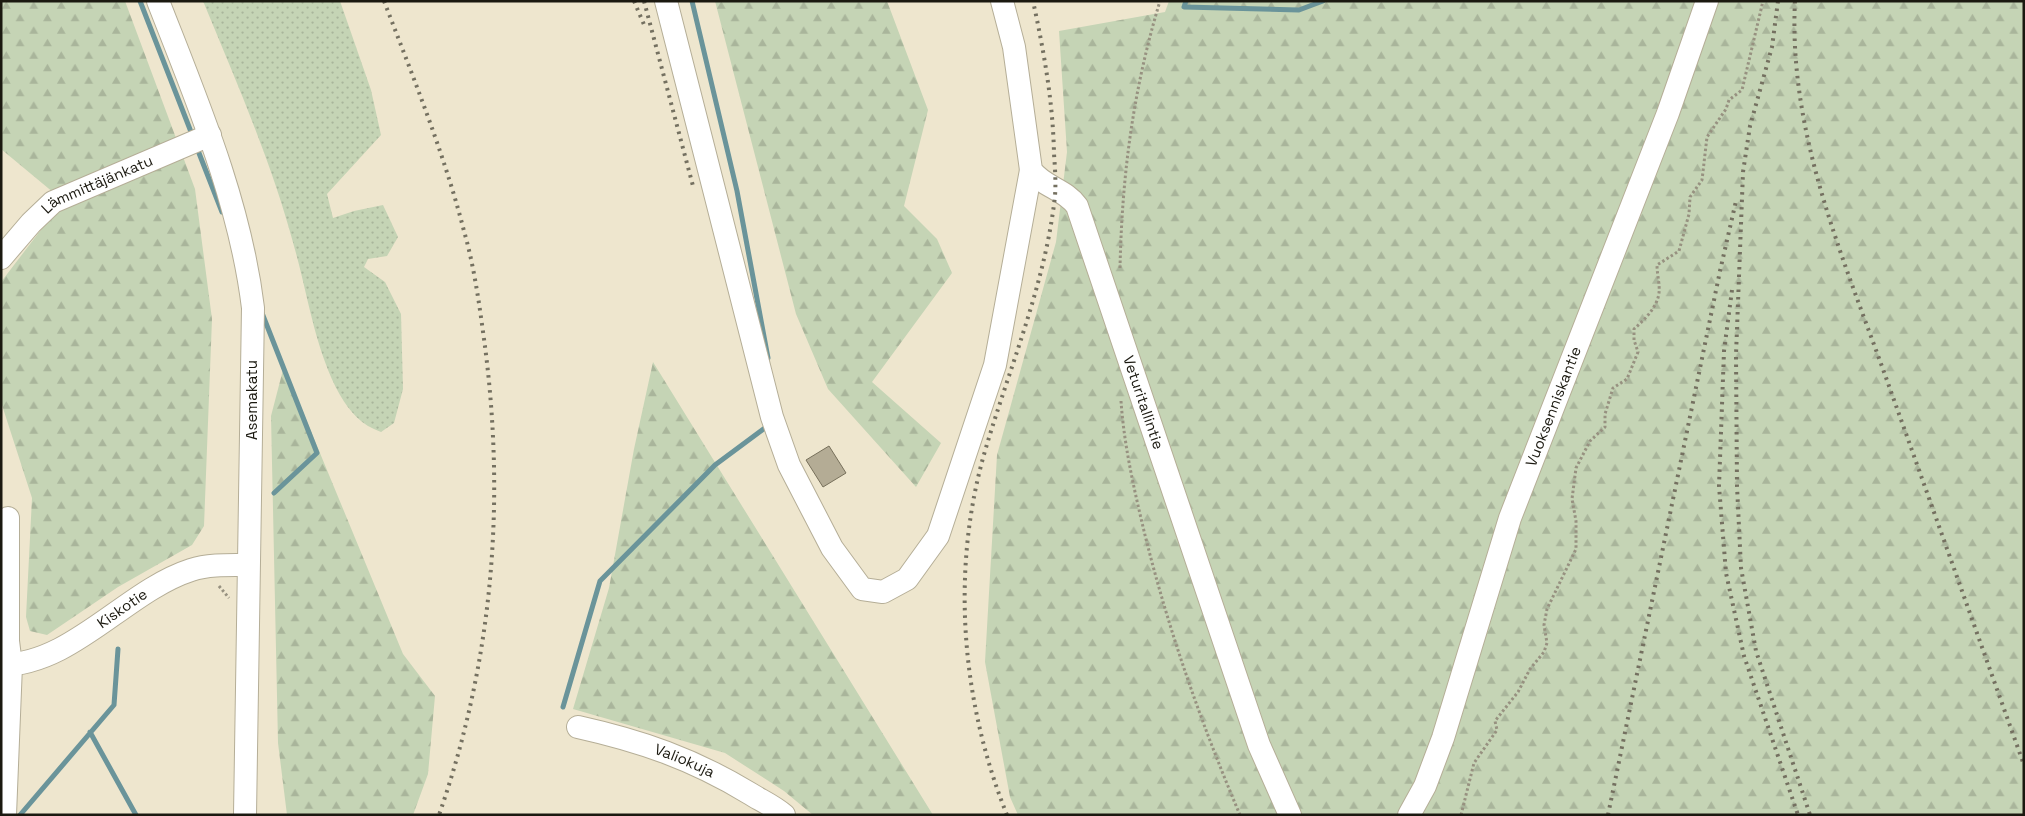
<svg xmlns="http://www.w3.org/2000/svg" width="2025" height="816" font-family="'Space Grotesk',sans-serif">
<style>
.grass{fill:url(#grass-dots)}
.forest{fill:url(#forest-firs)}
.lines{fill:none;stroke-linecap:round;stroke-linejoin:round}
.stream{stroke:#6a949a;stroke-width:5}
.building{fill:#b4ac95;stroke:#77705b}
.minor-casing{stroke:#b5ae97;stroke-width:24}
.path{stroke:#979180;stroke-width:3;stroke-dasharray:2.5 2.5;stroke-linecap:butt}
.minor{stroke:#fff;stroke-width:22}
.rail{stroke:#747060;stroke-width:4;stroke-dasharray:2.5 5;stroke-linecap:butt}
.labels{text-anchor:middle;stroke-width:5;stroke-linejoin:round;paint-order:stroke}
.street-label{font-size:15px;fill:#1b1910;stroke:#fff}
</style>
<defs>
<pattern id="grass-dots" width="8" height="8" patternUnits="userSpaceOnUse" patternTransform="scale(1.25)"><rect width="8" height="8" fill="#c5d4b5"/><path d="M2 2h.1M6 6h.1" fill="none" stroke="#a9b59b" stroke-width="1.8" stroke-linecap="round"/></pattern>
<pattern id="forest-firs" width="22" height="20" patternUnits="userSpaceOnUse" patternTransform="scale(1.25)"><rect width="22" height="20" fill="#c5d4b5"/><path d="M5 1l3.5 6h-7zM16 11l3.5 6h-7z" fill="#a9b59b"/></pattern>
</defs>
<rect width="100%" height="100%" fill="#eee6ce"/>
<!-- grass -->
<path class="grass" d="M203 1H340L371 90 381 135 327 194 333 218 354 211 383 205 398 237 387 256 368 259 364 267 385 282 401 314 403 389 394 423 381 432C361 425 350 412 340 395 315 350 308 295 294 246 272 163 236 81 203 1Z"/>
<!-- forest -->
<path class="forest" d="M1 1H125L195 189 212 319 204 526 192 545 118 587 47 635 30 631 26 617 32 498 1 402V282L40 231 66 203 1 149Z
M715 1H887L928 110 904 206 937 239 952 273 872 382 941 443 916 487 828 389 796 314Z
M1169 1H2024V815H1018L1010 797 985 662 997 455 1056 242 1067 152 1059 31 1165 12Z
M653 362 933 815H813L784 791 725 753 573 709 609 588 634 449Z
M284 366 403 654 435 696 428 774 413 815H287L278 743 271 416Z"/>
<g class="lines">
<!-- stream -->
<path class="stream" d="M140 1 193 137
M692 1 737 191 768 358
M1186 1 1184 7 1299 10 1323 1
M197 148 222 212
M262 313 317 453 274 493
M563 707 600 581 715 465 769 425
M90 732 136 815
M20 815 114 705 118 649"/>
</g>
<!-- building -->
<path class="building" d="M829 446 846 473 823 487 806 460Z"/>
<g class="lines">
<defs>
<g id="minor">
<path d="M158 1C197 101 240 201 253 308L245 815"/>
<path d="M666 1 772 417 789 465 832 548 862 589 883 592 907 579 938 536 995 365 1031 170"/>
<path id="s1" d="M1002 1 1014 47 1031 170C1043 187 1065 189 1077 206L1259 745 1290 815"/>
<path id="s2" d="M1 258 31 223 53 202 210 135"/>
<path id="s3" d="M1 665C72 665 126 591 191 570 209 564 230 565 248 565"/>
<path id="s4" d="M578 727C641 741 693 759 749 793 760 800 774 806 784 815"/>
<path d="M5 815 11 665 8 641V518"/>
<path id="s5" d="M1409 815 1425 786 1443 738 1510 518 1668 113 1707 1"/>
</g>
</defs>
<!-- minor casing -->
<use href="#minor" class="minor-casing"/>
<!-- path -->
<path class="path" d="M1120 268C1122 175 1133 90 1160 1
M1121 401C1124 445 1134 489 1144 531 1168 629 1201 723 1240 815
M219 586 229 598
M1461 815 1474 763 1497 730 1495 721 1518 692 1530 669 1544 652 1547 643 1544 625 1547 609 1576 549V521L1572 499 1576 468 1590 441 1605 427V414L1613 388 1627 379 1638 352 1634 340V329C1644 320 1657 308 1659 293 1660 285 1657 274 1657 265L1679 251 1689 214 1690 197 1702 180 1707 137 1726 109 1729 100 1742 90 1763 1"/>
<!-- minor -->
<use href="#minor" class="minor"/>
<!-- rail -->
<path class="rail" d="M384 1C413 77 444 153 464 231 474 266 479 302 484 339 506 501 493 660 439 815
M634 1 645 27
M644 1 693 186
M1778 1 1772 47 1750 126 1743 172 1736 355 1737 486 1741 568 1756 651 1810 815
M1795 1C1788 135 1845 262 1889 386 1934 512 1979 639 2024 765
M1732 290 1724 351 1719 486 1726 573 1744 656 1798 815
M1007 815C962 703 951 575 983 458 1008 370 1045 287 1055 196 1056 182 1055 168 1054 154 1053 102 1044 52 1033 1
M1608 815 1720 271 1736 201"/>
</g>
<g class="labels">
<!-- street labels -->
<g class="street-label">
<text dy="5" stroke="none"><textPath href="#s2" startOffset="124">Lämmittäjänkatu</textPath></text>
<text transform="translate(252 400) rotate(-90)" y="5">Asemakatu</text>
<text dy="5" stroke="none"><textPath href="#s1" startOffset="438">Veturitallintie</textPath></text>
<text dy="5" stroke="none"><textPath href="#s5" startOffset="434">Vuoksenniskantie</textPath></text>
<text dy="5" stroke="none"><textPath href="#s3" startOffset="136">Kiskotie</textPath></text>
<text dy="5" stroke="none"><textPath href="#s4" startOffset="112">Valiokuja</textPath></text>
</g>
</g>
<!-- border -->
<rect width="2025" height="816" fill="none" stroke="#1b1910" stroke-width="5"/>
</svg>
